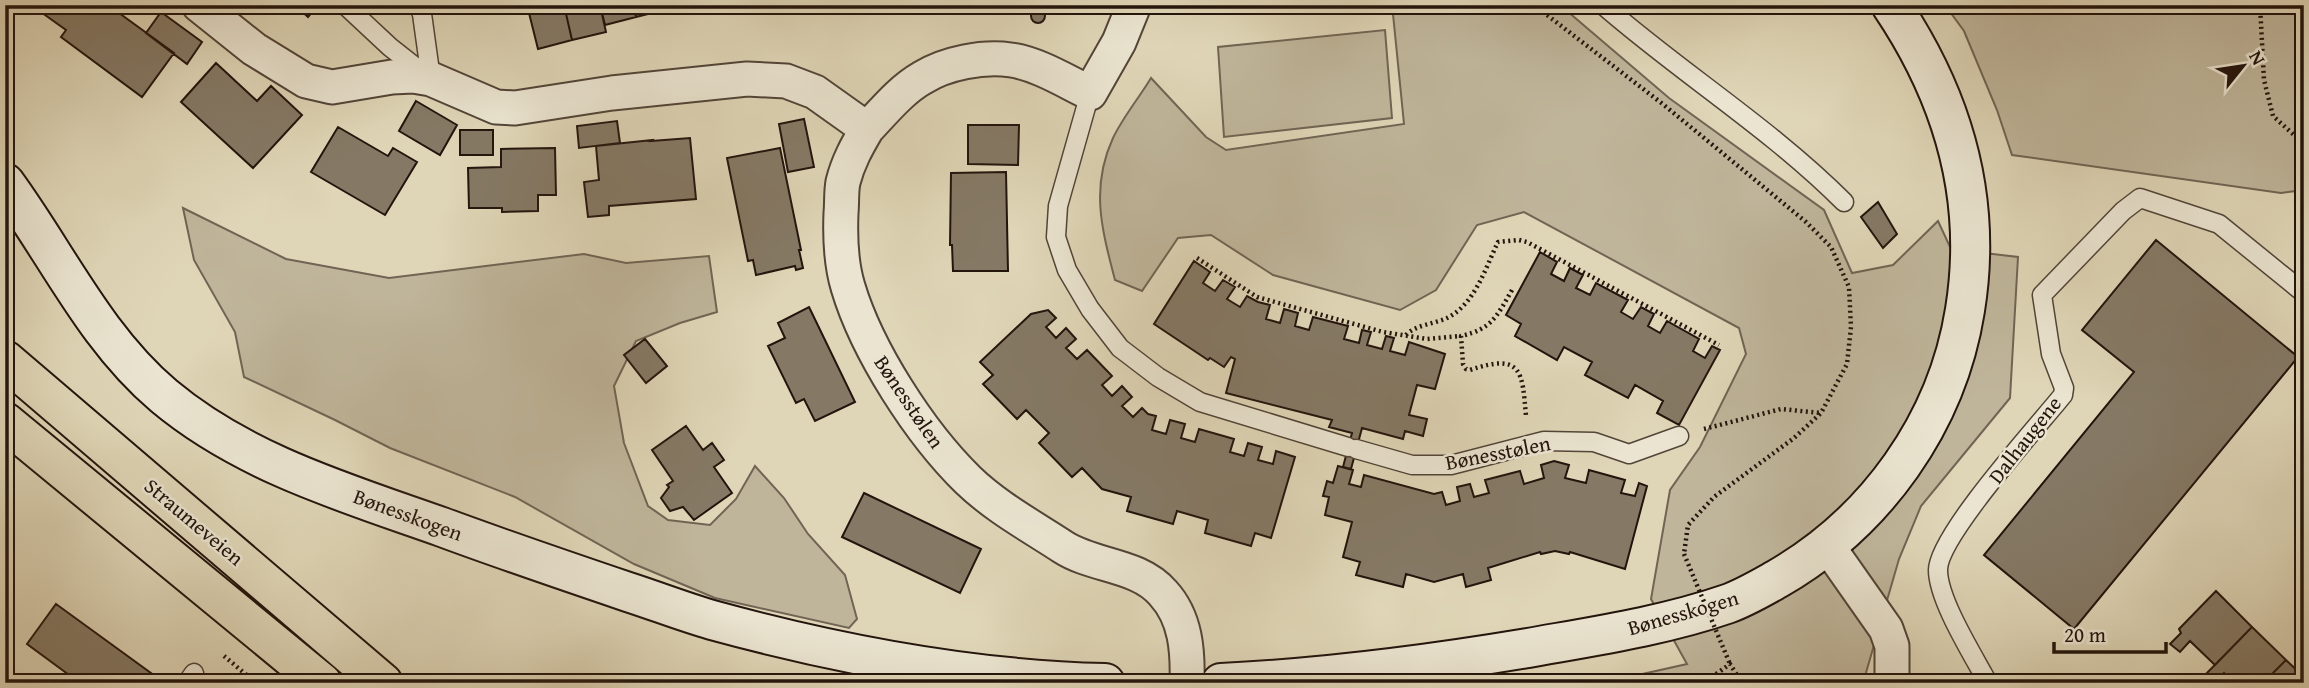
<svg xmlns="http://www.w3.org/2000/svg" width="2309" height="688" font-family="'Gentium Book Plus',serif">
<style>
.green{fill:#bfb59a;stroke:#716454;stroke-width:2}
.building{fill:#857965;stroke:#23140d;stroke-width:2}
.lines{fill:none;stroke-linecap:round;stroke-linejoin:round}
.service-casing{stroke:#524438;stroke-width:21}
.minor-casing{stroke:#524438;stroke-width:37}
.secondary-casing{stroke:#23140d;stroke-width:42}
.primary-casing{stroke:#23140d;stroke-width:42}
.path{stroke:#23140d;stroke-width:4.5;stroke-dasharray:2 3.5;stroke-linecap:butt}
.service{stroke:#eae4d0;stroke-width:18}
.minor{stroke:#eae4d0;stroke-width:33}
.secondary{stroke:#eae4d0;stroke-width:38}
.primary{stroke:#dfd6b7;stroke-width:38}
.path-bridge{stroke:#23140d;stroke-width:4.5;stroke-dasharray:2 3.5;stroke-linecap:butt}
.labels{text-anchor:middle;stroke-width:5;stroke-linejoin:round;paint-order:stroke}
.street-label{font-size:21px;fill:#23140d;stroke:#eae4d0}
</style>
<rect width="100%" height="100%" fill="#dfd6b7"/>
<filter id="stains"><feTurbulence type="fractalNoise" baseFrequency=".00286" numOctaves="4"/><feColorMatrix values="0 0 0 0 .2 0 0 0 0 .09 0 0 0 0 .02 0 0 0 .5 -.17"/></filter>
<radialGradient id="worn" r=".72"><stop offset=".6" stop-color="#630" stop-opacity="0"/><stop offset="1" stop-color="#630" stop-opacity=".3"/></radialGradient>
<!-- green -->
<path class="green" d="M1395 5H1560L1669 98 1824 210 1852 273 1893 265 1938 221 1951 249 2018 257 2010 398 1921 506 1899 559 1863 683H1602L1687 664 1651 599 1670 490 1700 447 1746 354 1739 328 1524 212 1477 225 1436 290 1400 310 1273 275 1211 235 1178 238 1142 291 1115 280C1102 230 1090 188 1113 138 1123 117 1139 98 1151 78L1206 137 1226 150 1404 124 1393 14Z
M1945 5H2304V190L2281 193 2012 155 1997 110 1964 31Z
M1385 30 1392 118 1224 137 1218 47Z
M183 208 286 259 389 278 584 254 626 263 709 256 717 312 680 323 636 341 614 386 624 443 648 506 668 520 710 525 736 499 755 466 784 498 808 534 845 575 857 619 849 628 715 598 634 564 515 497 390 448 335 420 244 377 235 332 194 260Z"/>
<!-- building -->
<path class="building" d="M41 5H108L174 53 142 97 61 37 66 30 38 10Z
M295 5H318L308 17Z
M527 5H564L572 40 538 49Z
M564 5H600L606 32 572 40Z
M600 5H633L636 17 605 25Z
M633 5H667L668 9 636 17Z
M1031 16a7 7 0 1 1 14 0a7 7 0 1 1-14 0Z
M161 12 202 42 187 64 146 33Z
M216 63 257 101 271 86 302 115 253 168 181 102Z
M416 101 457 125 440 155 399 131Z
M804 119 814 167 788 172 779 124Z
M617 121 620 143 579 148 577 126Z
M968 125H1019L1018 165 968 164Z
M338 127 388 156 393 148 417 162 385 215 311 172Z
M460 130H493V155H460Z
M690 138 696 199 609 206V215L588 217 584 182 599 180 596 146 652 140 651 141Z
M555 148 556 195H538V211L502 212V208H469L468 168 501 167V149Z
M780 148 801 250H799L803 268 796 270 795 266 756 275 753 260 748 261 727 158Z
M1006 172 1008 271H953L952 245H950L951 173Z
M1878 202 1897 234 1883 248 1861 217Z
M2156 240 2298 357 2074 629 1984 555 2134 372 2082 330Z
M1540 252 1557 262 1551 274 1564 281 1570 268 1583 275 1576 288 1590 295 1596 283 1628 300 1621 312 1633 319 1641 307 1654 314 1648 326 1660 333 1667 321 1699 339 1693 351 1705 358 1712 346 1720 350 1679 425 1657 413 1663 401 1635 385 1628 398 1585 375 1592 362 1564 347 1557 360 1515 336 1521 324 1506 315Z
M1194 261 1210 272 1203 283 1215 291 1223 280 1235 287 1227 299 1240 307 1247 296 1258 302 1270 305 1266 319 1280 323 1284 309 1298 313 1295 326 1309 330 1313 317 1348 326 1344 339 1359 343 1362 330 1371 332 1367 345 1382 349 1386 336 1394 338 1390 351 1405 355 1409 342 1445 354 1435 389 1417 385 1409 415 1427 419 1423 436 1405 431 1403 439 1362 428 1351 469 1343 467 1352 433 1329 427 1332 420 1226 393 1235 359 1231 357 1224 367 1210 358 1208 360 1154 324Z
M809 307 855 402 815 421 804 399 796 403 768 346 785 338 778 323Z
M1048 310 1056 318 1046 327 1056 338 1066 328 1076 339 1066 348 1077 359 1087 350 1112 376 1102 385 1112 396 1122 386 1132 397 1122 406 1133 417 1142 408 1148 414 1156 416 1152 430 1166 434 1170 420 1185 424 1181 438 1195 442 1199 429 1234 439 1230 452 1244 456 1248 443 1262 447 1258 460 1273 464 1276 451 1295 457 1271 538 1255 533 1251 546 1205 533 1208 520 1177 511 1173 524 1127 511 1131 497 1102 489 1082 468 1072 477 1039 443 1049 433 1026 410 1017 419 983 384 993 375 980 362 1031 314Z
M645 339 667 366 646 383 624 355Z
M686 426 703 450 712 443 724 460 714 467 732 493 694 520 683 507 670 511 661 498 669 487 667 485 673 481 652 450Z
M1554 461 1569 465 1565 478 1586 483 1589 470 1625 480 1621 493 1635 496 1639 483 1647 486 1625 569 1570 552 1569 554 1555 551 1541 554 1540 552 1488 568 1491 580 1466 587 1463 574 1434 582 1406 574 1403 587 1356 575 1360 562 1343 557 1352 522 1325 515 1329 497 1323 496 1327 481 1333 483 1338 466 1353 470 1349 484 1361 487 1364 475 1434 494 1442 492 1446 505 1460 501 1457 487 1470 484 1474 497 1489 493 1485 480 1520 471 1524 484 1544 478 1541 465Z
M864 493 981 549 960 593 842 537Z
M2216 591 2252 627 2215 665 2190 641 2180 652 2170 644 2181 633 2179 629Z
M56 604 155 676 150 683H80L27 644Z
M2252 627 2286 660 2263 683H2233L2224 673 2214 683H2211L2204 676Z
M2286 660 2304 677V683H2263Z"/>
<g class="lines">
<defs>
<path id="service" d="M345 5 390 47 423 73
M418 5 422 14 431 79
M1603 5C1681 73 1770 128 1844 202
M1090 93 1058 206 1056 237 1067 270 1090 309 1120 348 1158 377 1200 402 1348 447
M1356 449 1412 465H1451L1544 441 1594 442 1629 454 1679 436
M187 683 194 673
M1988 683C1973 655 1938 600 1938 570 1938 536 2038 426 2063 395L2064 388 2051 354 2042 295 2123 211 2140 198 2219 224 2304 293"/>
<path id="minor" d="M199 5 254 49 306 81 332 87 392 77 413 76 431 79 496 107 515 108 612 93 747 79 786 81 815 92 867 129C857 146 848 162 843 182 841 192 842 203 841 213 840 237 841 264 848 287 867 351 920 433 968 480 996 507 1031 526 1063 547 1094 567 1138 564 1163 593 1186 618 1188 651 1187 683
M867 129C884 111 901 90 922 78 946 63 983 56 1011 60 1038 64 1065 81 1090 93L1119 42 1134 5
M1827 545 1886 629 1892 646V683"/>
<path id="secondary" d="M5 183C57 254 95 338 164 396 244 463 346 493 442 527 504 550 566 571 628 592 656 601 684 612 712 620 840 655 972 680 1105 683
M1221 683C1324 678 1426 665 1528 648 1595 636 1663 626 1727 604 1744 598 1761 588 1777 579 1876 522 1947 423 1965 310 1983 199 1953 97 1891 5"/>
<path id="primary" d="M5 360 383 683
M5 422 322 683"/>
</defs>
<!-- service casing -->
<use href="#service" class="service-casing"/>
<!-- minor casing -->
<use href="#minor" class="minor-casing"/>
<!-- secondary casing -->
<use href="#secondary" class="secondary-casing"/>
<!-- primary casing -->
<use href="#primary" class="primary-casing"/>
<!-- path -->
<path class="path" d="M1534 5 1664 105 1806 222 1831 247 1849 287 1851 327 1847 364 1821 413 1794 438 1714 497 1688 525 1684 554
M2260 5 2264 80 2273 116 2304 144
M1197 258 1257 297 1383 332 1427 339 1461 336
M1512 290C1497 316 1492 329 1461 336L1463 364 1466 369 1470 370C1523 352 1522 372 1526 416
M1406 335C1415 325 1434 324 1447 318 1475 304 1485 269 1498 242L1519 240 1527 242 1719 345
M1704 429 1781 409 1821 413
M224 656 256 683
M1712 683V677L1730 664 1742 683"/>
<!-- service -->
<use href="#service" class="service"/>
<!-- minor -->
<use href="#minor" class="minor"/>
<!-- secondary -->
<use href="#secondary" class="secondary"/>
<!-- primary -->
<use href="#primary" class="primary"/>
<!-- path-bridge -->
<path class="path-bridge" d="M1684 554 1730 664"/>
</g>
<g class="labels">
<!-- street labels -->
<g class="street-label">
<text transform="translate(909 402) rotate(56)" y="7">Bønesstølen</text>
<text transform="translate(2025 440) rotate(-52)" y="7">Dalhaugene</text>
<text transform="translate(1498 453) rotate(-11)" y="7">Bønesstølen</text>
<text transform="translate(408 515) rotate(20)" y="7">Bønesskogen</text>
<text transform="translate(194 522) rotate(40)" y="7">Straumeveien</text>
<text transform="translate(1683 613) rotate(-16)" y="7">Bønesskogen</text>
</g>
</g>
<!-- margin -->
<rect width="2309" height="688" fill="none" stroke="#dfd6b7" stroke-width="28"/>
<rect x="7" y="7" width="2295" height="674" fill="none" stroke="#23140d" stroke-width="3.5"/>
<rect x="14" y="14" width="2281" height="660" fill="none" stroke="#23140d" stroke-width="2"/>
<!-- north arrow -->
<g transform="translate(2243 66) rotate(60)" stroke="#eae4d0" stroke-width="5" paint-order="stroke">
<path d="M0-5L12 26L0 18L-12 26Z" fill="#23140d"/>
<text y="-10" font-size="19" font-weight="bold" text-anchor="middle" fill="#23140d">N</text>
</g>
<!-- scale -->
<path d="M2054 642v10h112v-10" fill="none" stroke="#23140d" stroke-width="3.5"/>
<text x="2064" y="642" font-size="21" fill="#23140d" stroke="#eae4d0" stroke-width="5" paint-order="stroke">20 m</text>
<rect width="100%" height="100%" filter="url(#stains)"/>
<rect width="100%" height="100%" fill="url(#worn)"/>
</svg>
